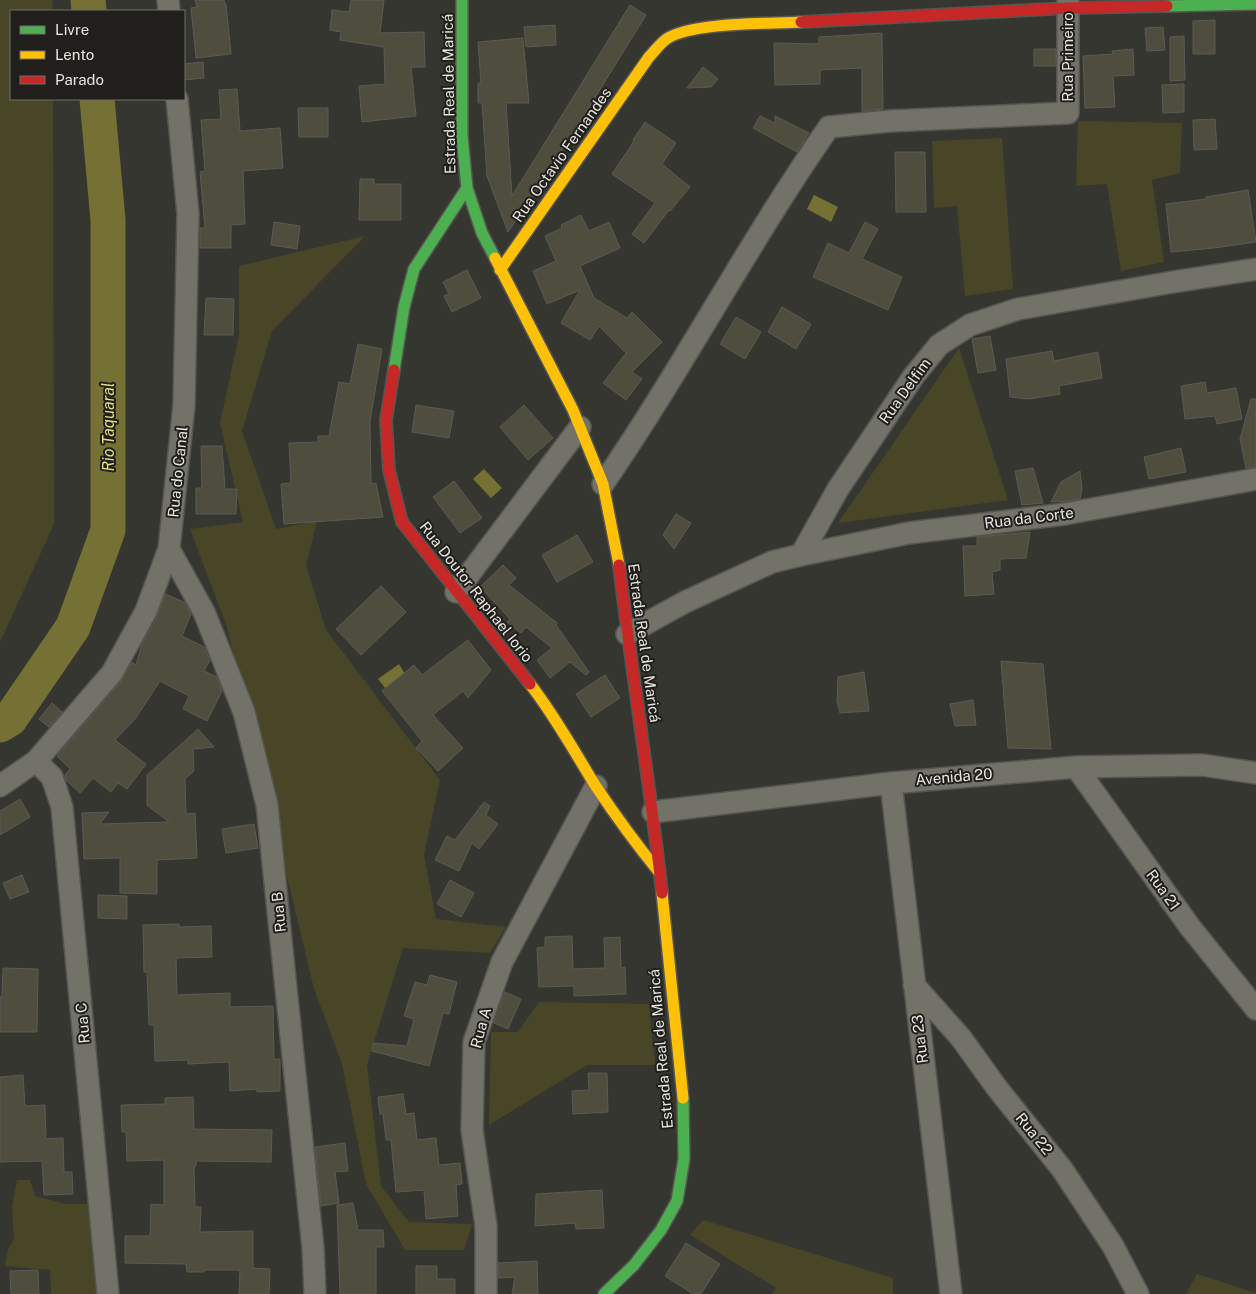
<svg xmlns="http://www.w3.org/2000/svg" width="1256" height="1294" font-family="'Public Sans',sans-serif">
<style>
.green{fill:#484626}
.water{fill:#757033}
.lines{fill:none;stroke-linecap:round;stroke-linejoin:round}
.river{stroke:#757033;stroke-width:35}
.building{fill:#4f4e3e;stroke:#5b5b57}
.street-casing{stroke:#555551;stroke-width:24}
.fast-casing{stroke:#555551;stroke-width:14}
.slow-casing{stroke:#555551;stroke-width:14}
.jam-casing{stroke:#555551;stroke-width:14}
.street{stroke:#727269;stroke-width:21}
.fast{stroke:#4caf50;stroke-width:11}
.slow{stroke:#ffc107;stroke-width:11}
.jam{stroke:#c62828;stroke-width:11}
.labels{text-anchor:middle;stroke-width:4;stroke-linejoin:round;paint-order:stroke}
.street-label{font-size:15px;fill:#e7e6e0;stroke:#201f1b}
.water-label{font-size:16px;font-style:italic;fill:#e5de7e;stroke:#201f1b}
</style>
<rect width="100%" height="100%" fill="#363631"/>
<!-- green -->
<path class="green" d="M0 0H52L53 11H11V99H53L54 524 0 642Z
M1078 121 1182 123 1180 173 1152 180 1164 262 1121 271 1107 184 1076 186Z
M1002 138 1013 289 965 296 957 206 934 208 932 141Z
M365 236 272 331 242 431 276 529 317 521 306 565 326 630 440 780 424 855 436 919 506 927 490 953 403 948 367 1065 381 1186 409 1222 472 1224 464 1250H405L366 1184 342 1064 314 989 227 627 190 529 243 522 220 423 239 335V266Z
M959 348 1008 500 838 523Z
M539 1002 649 1004 655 1065H587L489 1125 491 1032H518Z
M17 1180H30L35 1196 66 1204H95L100 1294H51L50 1270 5 1266 8 1250 14 1239 12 1207Z
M703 1220 893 1278V1294H772L776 1288 690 1235Z
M1197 1274 1256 1293V1294H1186Z"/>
<!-- water -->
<path class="water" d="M814 195 838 207 831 222 807 209Z
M484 469 502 488 491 498 473 479Z
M399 664 405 674 385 688 378 679Z"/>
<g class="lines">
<!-- river -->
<path class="river" d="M88 0 89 11
M0 725 10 719 73 627 108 530V220L97 99"/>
</g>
<!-- building -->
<path class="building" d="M195 0H224L225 5 226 4 231 54 196 58 191 8 197 7Z
M351 0H384L380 33 424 32 425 67H411L416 116 362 122 359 86 385 84 384 47 340 40 341 32 330 30 332 10 349 12Z
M630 5 646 15 544 180 508 232 487 176 482 103H478V83H481L478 42 523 38 529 103H506L512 196Z
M1215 20V54H1193V21Z
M555 25 556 45 526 47 524 27Z
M1163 27 1165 50 1147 51 1145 28Z
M882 33 883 109 862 111V68L820 70V84L775 85 774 43 819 44V37Z
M1184 36 1185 80 1170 81V37Z
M1034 49H1056V66H1034Z
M1133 49 1134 75 1113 76 1115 107 1085 108 1083 56 1113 54 1112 51Z
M203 62 204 78 184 80V64Z
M703 67 718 79 711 87 687 88Z
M1184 84V112L1163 113 1162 85Z
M237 89 240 131 280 128 283 168 243 171 245 224 231 225V248H200V228H205L200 172 205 171 201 120 221 119 219 90Z
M298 108H328V137H299Z
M760 116 775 123V116L809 133 797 152 753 128Z
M1215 119 1217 149 1194 150 1193 120Z
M645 122 676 143 662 164 690 187 670 211 669 210 644 243 632 234 655 203 612 174 634 141 633 140Z
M895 152H925L926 212H896Z
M360 179H374V184H401V220H359Z
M1248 190 1256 242 1214 248 1171 252 1166 204 1206 199V197Z
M581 215 589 231 609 222 620 248 580 266 594 298 627 318 632 312 662 342 632 372 642 379 626 400 603 383 626 353 599 326 590 340 561 323 580 290 547 304 533 271 556 261 545 236 562 228 561 225Z
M274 222 300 226 297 249 271 245Z
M865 222 878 229 862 259 902 277 888 310 813 277 828 243 849 253Z
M467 270 481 298 452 312 444 296 449 294 443 282Z
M206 298 234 299 233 335H204Z
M782 307 811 324 796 349 768 332Z
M736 317 761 332 745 359 720 344Z
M990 336 996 370 978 373 972 339Z
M358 344 382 349 370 421 371 484 376 483 383 517 284 524 281 484 291 483 289 443 318 442V436H329L339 382 350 384Z
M1052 351 1054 361 1098 352 1102 378 1059 386 1060 394 1029 399 1010 397 1006 359Z
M1205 382 1207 393 1236 388 1242 419 1217 424 1215 416 1185 419 1181 386Z
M1251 399H1256V467L1246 468 1240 439Z
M416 405 454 411 449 438 412 432Z
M524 405 553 438 528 460 500 427Z
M201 446H222L225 489H237L236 514H196V488H202Z
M1181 448 1186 472 1149 479 1144 457Z
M1033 468 1043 503 1022 505 1015 471Z
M1080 471 1082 489 1080 499 1061 502 1060 501 1051 502 1061 482Z
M454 481 482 518 460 533 433 497Z
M676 514 691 523 674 549 663 535Z
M1030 532 1026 558 1000 559V570L992 572 994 594 965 596 963 546H977V537Z
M577 535 593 562 557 582 542 555Z
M503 565 516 578 509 585 557 623 556 625 589 672 586 675 570 662 550 678 537 660 552 648 526 627 521 633 507 622 510 619 480 587Z
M381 586 406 612 361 655 336 629Z
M165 594 184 602 191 614 182 636 204 647 210 660 204 671 217 677 222 691 207 721 183 709 189 696 160 681 135 719 115 740 146 764 127 789 118 783 111 792 93 778 80 793 66 780 65 775 70 769 57 756 121 681 132 662 136 665 142 644 157 617Z
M468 640 491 670 468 698 463 691 433 715 463 748 438 771 416 748 422 741 382 691 414 665 422 675Z
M1001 661 1043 664 1051 749 1008 748Z
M864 672 869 711 840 713 837 701 838 677Z
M605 675 620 698 591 717 576 694Z
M973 700 976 725 955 726 950 704Z
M52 703 62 712 49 727 39 719Z
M198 729 214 747 193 749 194 771 185 779 186 814 195 813 197 858 157 860V894L120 893V858L84 859 82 813 109 812 100 824 169 822 147 805V775Z
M20 799 30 817 0 835V811Z
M484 802 490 806 486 815 498 824 479 849 472 843 459 871 435 860 447 836 455 840Z
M254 824 258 848 226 853 222 829Z
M22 875 29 892 10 899 3 883Z
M450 880 474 893 461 917 437 904Z
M98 895 127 896V919L98 918Z
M179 924V927L211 926 212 957 176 958 177 995 230 993V1007L273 1006 274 1059H280V1091L257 1092V1089L230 1091 229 1062 188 1064V1060L155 1061 154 1025H149L147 972H144L143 925Z
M572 936 573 969 605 968 604 938 620 937 621 968 625 967 626 994 574 996V986L539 987 537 948 545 947V937Z
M3 968 38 969 37 1032H0V997H2Z
M430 975 457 982 449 1014 443 1013 429 1066 372 1051 373 1043 407 1046 414 1019 404 1016 415 982 427 985Z
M505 992 521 999 508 1029 494 1023Z
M588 1073H607L608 1112 573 1114 572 1091 589 1090Z
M23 1075 25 1106 45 1105 46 1139 63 1138 64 1172H72L73 1194 44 1195 42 1161 0 1162V1077Z
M403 1094 406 1114 414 1113 417 1140 436 1138 439 1165 460 1163 462 1184 456 1185 458 1216 426 1219 424 1190 396 1192 391 1140H386L383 1114H380L378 1097Z
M193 1097 194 1129 272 1130 271 1162 196 1161V1166H194L195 1207H201L200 1232 253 1231V1268L270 1269 269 1294H239L240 1270H204V1272H187L186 1264 125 1263V1236H150L151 1204 164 1205V1160L127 1161 126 1132H122L121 1105 165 1104V1098Z
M345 1143 348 1171 335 1172 339 1203 321 1206 315 1147Z
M602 1190 604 1228 576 1229 575 1223 535 1226 536 1194Z
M353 1203 358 1230H383L384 1247H376V1294H340L337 1205Z
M686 1243 720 1264 701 1294H693L665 1276Z
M537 1261 538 1294H512L515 1277 498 1278V1263Z
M416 1266H437V1279H455V1294H416Z
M38 1270 39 1294H11L10 1271Z"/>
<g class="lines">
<defs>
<path id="street" d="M168 0 169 11
M603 484C683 368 748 243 829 127L890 121 1068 113V0
M169 549 204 612 244 712 267 805 313 1248 315 1294
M801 555 909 533 1065 514 1256 479
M456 592 580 427
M627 634 685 602 772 562 801 555 838 489 913 377 939 345 970 325 1018 309 1173 282 1256 269
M36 761 52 777 62 807 108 1294
M1076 767 1190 927 1256 1009
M891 783 951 1294
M0 786 36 761 112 673 146 611 169 549 184 405 188 214 177 99
M653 812 891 783 1076 767 1202 765 1256 773
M914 985 961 1038 997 1088 1062 1169 1113 1246 1138 1294
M486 1294V1226L472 1130 474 1042 502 962 596 786"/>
<path id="fast" d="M462 0V136L467 188 482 233 495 258
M1167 6 1256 4
M394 370 404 307 414 269 467 188
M604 1294 634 1265 661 1230 677 1201 684 1159 683 1098"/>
<path id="slow" d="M495 258 573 410 603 484 619 565
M500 270 649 57C655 51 661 42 668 38 695 22 768 24 801 22
M530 684C555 716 574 751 595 785 615 815 636 844 659 872
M662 893 683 1098"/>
<path id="jam" d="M801 22 1068 8 1167 6
M394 370 386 420 389 470 402 522 530 684
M619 565C632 675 650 784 662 893"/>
</defs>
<!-- street casing -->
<use href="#street" class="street-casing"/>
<!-- fast casing -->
<use href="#fast" class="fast-casing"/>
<!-- slow casing -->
<use href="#slow" class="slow-casing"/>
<!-- jam casing -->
<use href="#jam" class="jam-casing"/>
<!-- street -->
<use href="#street" class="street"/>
<!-- fast -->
<use href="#fast" class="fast"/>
<!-- slow -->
<use href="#slow" class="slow"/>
<!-- jam -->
<use href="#jam" class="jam"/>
</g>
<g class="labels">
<!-- street labels -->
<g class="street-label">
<text transform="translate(1068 57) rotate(-90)" y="5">Rua Primeiro</text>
<text transform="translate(449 94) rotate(-91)" y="5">Estrada Real de Maricá</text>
<text transform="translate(562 155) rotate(-55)" y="5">Rua Octavio Fernandes</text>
<text transform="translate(905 391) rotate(-54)" y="5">Rua Delfim</text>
<text transform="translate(178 472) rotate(-84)" y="5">Rua do Canal</text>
<text transform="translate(1029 518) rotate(-7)" y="5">Rua da Corte</text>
<text transform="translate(476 592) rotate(52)" y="5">Rua Doutor Raphael Iorio</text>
<text transform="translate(644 643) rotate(82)" y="5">Estrada Real de Maricá</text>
<text transform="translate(954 777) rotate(-5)" y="5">Avenida 20</text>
<text transform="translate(1163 890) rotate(54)" y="5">Rua 21</text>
<text transform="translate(279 912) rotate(-96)" y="5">Rua B</text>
<text transform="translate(83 1023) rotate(-95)" y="5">Rua C</text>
<text transform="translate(481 1028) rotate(-75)" y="5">Rua A</text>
<text transform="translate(920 1039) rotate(-97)" y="5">Rua 23</text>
<text transform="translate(661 1049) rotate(-95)" y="5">Estrada Real de Maricá</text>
<text transform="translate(1034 1134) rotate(51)" y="5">Rua 22</text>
</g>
<!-- water labels -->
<g class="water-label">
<text transform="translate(108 427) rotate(-90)" y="6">Rio Taquaral</text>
</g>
</g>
<!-- legend -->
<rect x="10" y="10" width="175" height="90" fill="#201f1b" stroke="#706f6a"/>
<rect x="20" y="26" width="25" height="8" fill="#4caf50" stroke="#706f6a"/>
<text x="55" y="35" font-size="15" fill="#e7e6e0">Livre</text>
<rect x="20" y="51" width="25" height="8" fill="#ffc107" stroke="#706f6a"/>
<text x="55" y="60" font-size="15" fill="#e7e6e0">Lento</text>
<rect x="20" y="76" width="25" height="8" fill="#c62828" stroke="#706f6a"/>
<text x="55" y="85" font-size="15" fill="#e7e6e0">Parado</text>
</svg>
